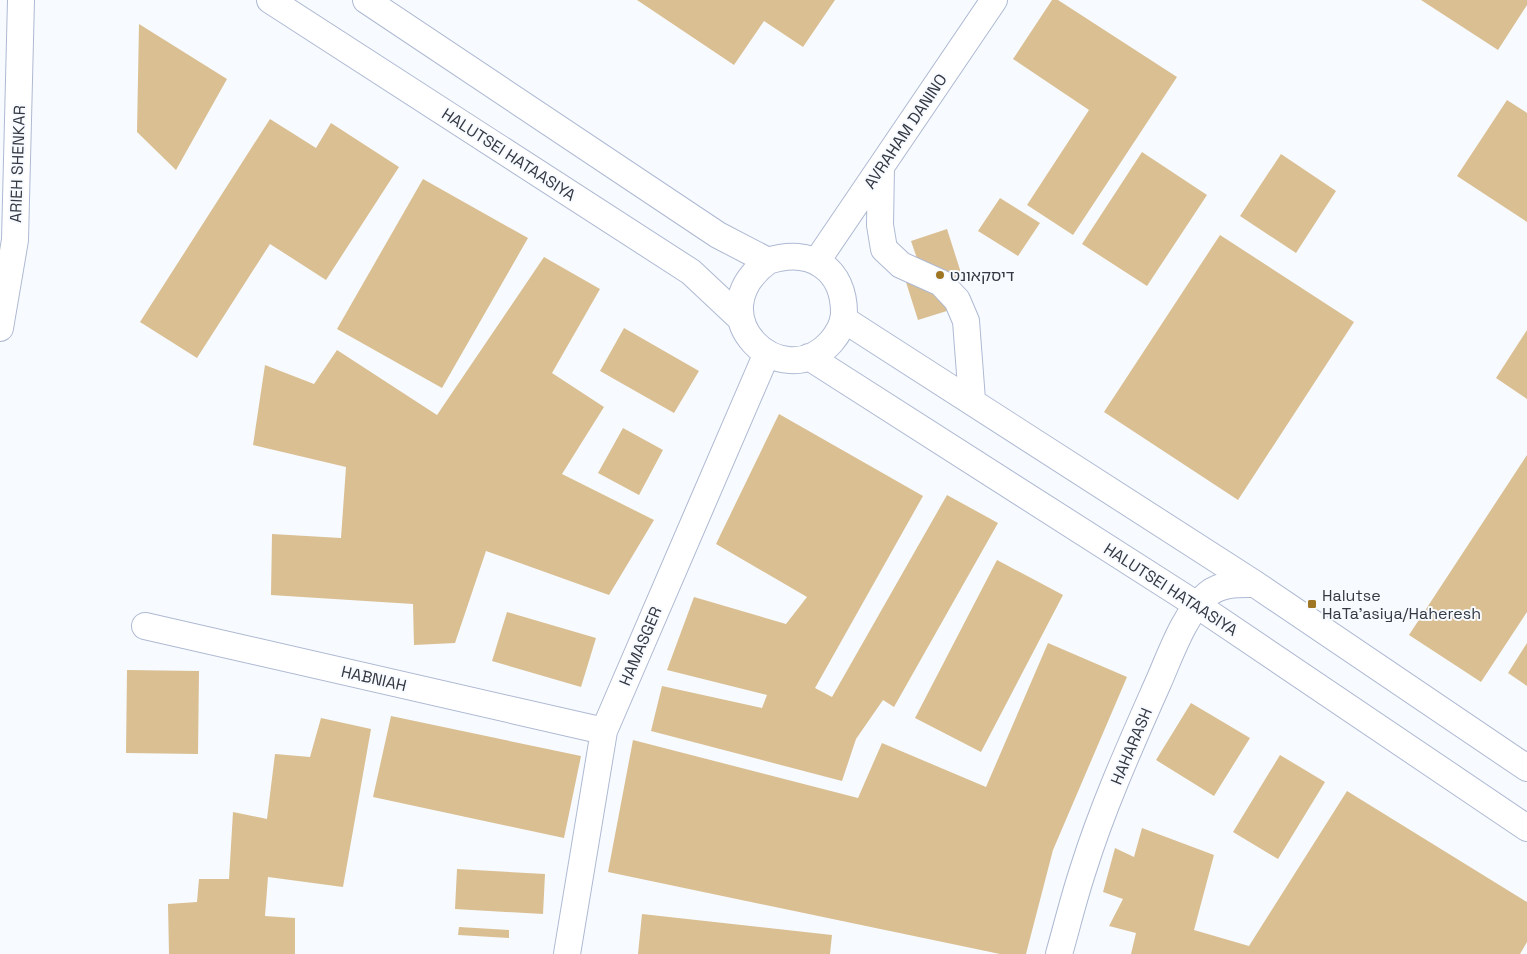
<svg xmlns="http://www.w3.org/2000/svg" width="1527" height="954" font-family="'Space Grotesk','Noto Sans Hebrew',sans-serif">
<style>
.building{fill:#dabf92}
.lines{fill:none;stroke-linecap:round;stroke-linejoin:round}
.minor-casing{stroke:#aeb9d2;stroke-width:28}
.minor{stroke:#fff;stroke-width:26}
.poi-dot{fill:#9f7624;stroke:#f7faff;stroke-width:2}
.labels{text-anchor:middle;stroke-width:4;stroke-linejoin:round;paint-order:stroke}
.street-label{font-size:16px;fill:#343842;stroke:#f7faff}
.poi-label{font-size:16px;fill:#343842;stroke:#f7faff;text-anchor:start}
</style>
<rect width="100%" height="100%" fill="#f7faff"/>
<!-- building -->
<path class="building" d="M637 0H835L803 47 764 21 734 65Z
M1052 0H1058L1177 77 1073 235 1027 205 1089 110 1013 59Z
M1421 0H1527V5L1498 50Z
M139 24 227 79 176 170 137 132Z
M1507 100 1527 113V222L1457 176Z
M270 119 316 148 331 123 399 167 326 280 270 244 197 358 140 322Z
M1142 152 1207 195 1147 286 1082 244Z
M1281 154 1336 191 1296 253 1240 216Z
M423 179 528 238 442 388 337 329Z
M1000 198 1040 223 1018 256 978 231Z
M947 229 962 276 941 283 950 310 918 320 905 279 922 273 911 241Z
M1220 235 1354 322 1238 500 1104 412Z
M544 257 600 289 552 373 604 407 562 474 654 520 609 595 486 551 455 643 414 645 413 604 271 595 272 534 341 538 346 467 253 445 265 365 314 384 337 350 437 415Z
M624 328 699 371 674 413 600 371Z
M1527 330V399L1496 378Z
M779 414 923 496 815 688 832 697 947 495 998 523 894 707 883 700 856 739 842 781 651 731 662 686 762 708 767 695 667 670 694 597 786 624 807 597 716 544Z
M623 428 663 450 639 495 598 473Z
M1527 455V612L1481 682 1409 635Z
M997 560 1063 595 981 752 915 718Z
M507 612 596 638 581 687 492 661Z
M1048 643 1127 677 1053 850 1026 954H1000L608 872 633 740 858 798 882 743 986 787Z
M1527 643V686L1508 673Z
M127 670 199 671 198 754 126 753Z
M1191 703 1250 738 1214 796 1156 760Z
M391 716 581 756 564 838 373 797Z
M321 718 371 729 343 887 268 877 265 916 295 918V954H169L168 904 197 902 199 879H229L233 812 267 819 275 754 310 757Z
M1280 755 1325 782 1278 859 1233 832Z
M1347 791 1527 902V942L1520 954H1131L1136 933 1109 926 1123 899 1103 892 1115 848 1134 857 1142 828 1214 855 1194 930 1249 946Z
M457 869 545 874 543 914 455 909Z
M642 914 832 935 830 954H638Z
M459 927 509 930V938L458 935Z"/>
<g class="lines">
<defs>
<path id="minor" d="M270 0 691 272 740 318
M366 0 718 235 768 261C810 247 845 268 844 315 843 325 837 335 831 342 782 397 695 315 768 261
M881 167 880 225 884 249 901 265 941 283 957 300 966 321 972 400
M817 261 994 0
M843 319 1255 584 1527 768
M0 328 15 240 21 0
M809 357 1197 605 1527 828
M145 626 604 731
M567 954 604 731 767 353
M1059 954C1067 926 1074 897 1083 870 1103 806 1131 744 1158 683 1170 656 1185 612 1208 594 1222 583 1238 584 1255 584"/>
</defs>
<!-- minor casing -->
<use href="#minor" class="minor-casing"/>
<!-- minor -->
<use href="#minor" class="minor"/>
</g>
<!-- markers -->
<g class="poi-dot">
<circle cx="940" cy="275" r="5"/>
<rect x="1307" y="599" width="10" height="10" rx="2.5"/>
</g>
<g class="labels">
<!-- street labels -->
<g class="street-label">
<text transform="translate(905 131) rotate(-56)" y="6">AVRAHAM DANINO</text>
<text transform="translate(509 154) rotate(33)" y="6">HALUTSEI HATAASIYA</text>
<text transform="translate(17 164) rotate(-88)" y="6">ARIEH SHENKAR</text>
<text transform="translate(1171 589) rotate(33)" y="6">HALUTSEI HATAASIYA</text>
<text transform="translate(640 646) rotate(-67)" y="6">HAMASGER</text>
<text transform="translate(374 678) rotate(13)" y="6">HABNIAH</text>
<text transform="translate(1131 746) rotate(-67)" y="6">HAHARASH</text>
</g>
<!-- poi labels -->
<g class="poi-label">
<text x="950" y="281">דיסקאונט</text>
<text x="1322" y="601">Halutse<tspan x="1322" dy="18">HaTa'asiya/Haheresh</tspan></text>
</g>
</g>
</svg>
